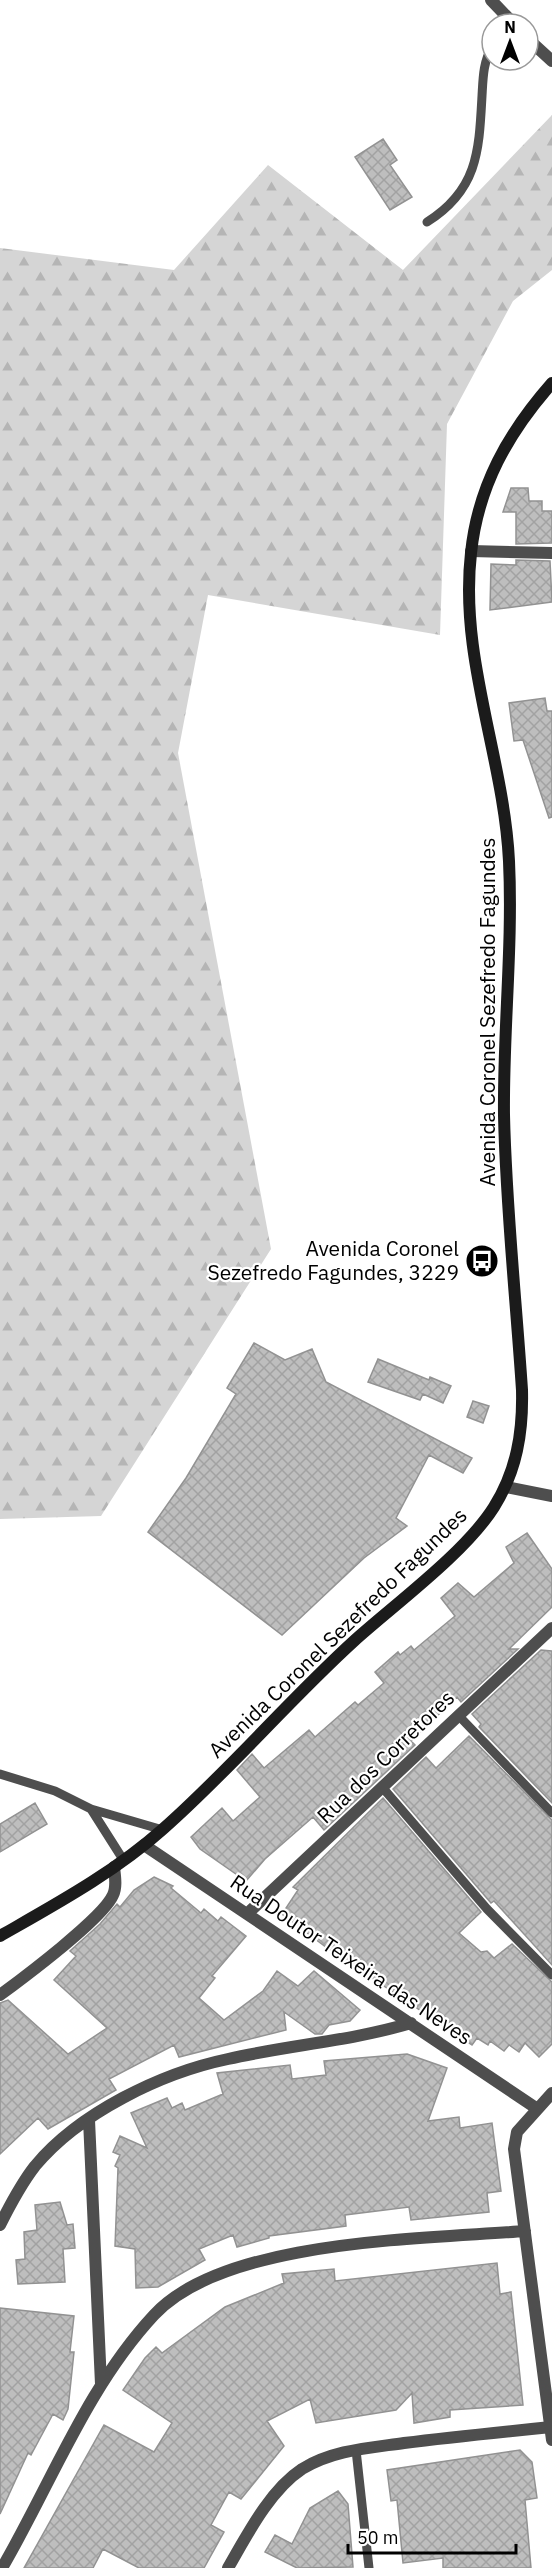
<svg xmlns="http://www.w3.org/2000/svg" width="552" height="2568" font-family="'IBM Plex Sans',sans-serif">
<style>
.forest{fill:url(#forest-firs)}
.building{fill:url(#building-cross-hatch);stroke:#929292;stroke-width:1.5}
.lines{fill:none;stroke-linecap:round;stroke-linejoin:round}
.service{stroke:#4e4e4e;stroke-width:9}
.minor{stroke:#4e4e4e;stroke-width:12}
.secondary{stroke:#1b1b1b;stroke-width:12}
.labels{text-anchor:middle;stroke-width:4.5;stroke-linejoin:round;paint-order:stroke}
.street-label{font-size:21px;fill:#000;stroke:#fff}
.poi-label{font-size:21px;fill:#000;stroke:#fff;text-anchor:end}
</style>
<defs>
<pattern id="forest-firs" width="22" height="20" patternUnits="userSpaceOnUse" patternTransform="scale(1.5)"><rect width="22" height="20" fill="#d5d5d5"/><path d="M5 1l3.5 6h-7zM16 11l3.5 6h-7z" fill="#b5b5b5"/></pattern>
<pattern id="building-cross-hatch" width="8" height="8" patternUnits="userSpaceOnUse" patternTransform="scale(1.5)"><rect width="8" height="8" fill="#bebebe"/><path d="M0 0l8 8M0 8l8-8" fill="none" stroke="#a2a2a2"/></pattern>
</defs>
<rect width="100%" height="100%" fill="#fff"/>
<!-- forest -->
<path class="forest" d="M552 115V270L513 301 447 424 440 635 208 595 178 753 271 1249 101 1516 0 1519V248L174 270 268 165 403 270Z"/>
<!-- building -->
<path class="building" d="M383 139 397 160 390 165 412 197 390 210 355 157Z
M511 488H528L529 501H542V511H552V543L516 544V512H503Z
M516 560 550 561 552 602 490 610 491 564 516 565Z
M545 698 547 711H552V817L549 818 523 740 514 741 509 703Z
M254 1343 285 1360 312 1349 326 1382 472 1458 463 1473 429 1455 396 1518 407 1526 364 1558 282 1635 148 1532 186 1478 236 1394 227 1388Z
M378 1359 429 1380 430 1377 451 1386 443 1403 423 1394 420 1400 368 1382Z
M473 1401 489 1406 483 1423 467 1417Z
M527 1533 552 1569V1607L509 1649H518L461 1702 457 1697 411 1741 415 1745 324 1830 313 1817 265 1859 246 1881 200 1849 191 1837 222 1808 233 1821 260 1797 237 1770 252 1754 264 1768 309 1730 315 1737 355 1702 358 1705 384 1683 375 1672 398 1652 400 1655 411 1646 414 1650 455 1616 441 1598 458 1583 474 1597 514 1563 506 1547Z
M541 1650 552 1651V1803L479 1727 481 1724 472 1714Z
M469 1736 552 1820V1965L494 1901 491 1903 393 1789 426 1757 436 1768Z
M383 1798 481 1912 459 1933 481 1952 487 1951 494 1958 512 1944 552 1982V2044L539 2057 525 2043 519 2052 509 2045 504 2051 490 2041 488 2045 477 2038 472 2045 327 1948 282 1914 298 1890 293 1887Z
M35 1803 47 1824 0 1852V1824Z
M154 1877 173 1886 171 1888 201 1913 204 1909 218 1921 221 1917 246 1936 212 1976 215 1978 199 1998 224 2020 263 1991 277 1971 298 1986 314 1971 360 2010 350 2021 329 2025 322 2034H315L284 2012 286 2030 179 2057 174 2045 109 2079 116 2090 48 2129 38 2118 0 2154V2003L8 2000 68 2054 107 2028 54 1980 76 1956 70 1951 100 1924 117 1904 120 1907 134 1890Z
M407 2054 447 2068 428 2121 459 2117 460 2128 492 2123 501 2191 487 2193 489 2212 411 2220 409 2207 345 2215 346 2226 269 2236V2238L237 2247 233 2235 199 2249 205 2260 158 2287 136 2288 135 2249 115 2246 118 2168 115 2166 120 2155 113 2152 120 2136 147 2148 131 2113 167 2098 172 2108 182 2103 185 2110 223 2094 217 2073 290 2065 292 2079 326 2075 324 2061Z
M60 2202 67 2225 73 2224 75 2248 63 2249 65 2282 18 2284 16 2260 25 2259 24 2232 37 2230 35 2205Z
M497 2263 500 2294 511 2292 523 2405 450 2410V2417L414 2423 412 2393 396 2410 316 2423 310 2399 267 2421 284 2446 241 2499 229 2492 211 2525 224 2532 204 2568H139L103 2549 93 2568H24L104 2425 154 2452 172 2423 123 2390 145 2358 156 2347 162 2353 225 2307 284 2283 282 2274 334 2269 335 2281Z
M0 2308 74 2316 70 2352H74L68 2409 63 2420 53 2414 31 2455 28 2453 0 2514Z
M520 2450 532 2462 537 2498 525 2500 531 2568H443V2558L403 2563 397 2500 391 2501 387 2470Z
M338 2491 348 2504 353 2567 297 2568 265 2552 275 2535 292 2544 310 2508Z"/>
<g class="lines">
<!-- service -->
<path class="service" d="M427 222C478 190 479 151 482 96 483 79 483 62 492 47
M458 1715 552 1813
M0 1774 55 1791 91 1809 163 1830
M382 1787 487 1909 552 1975
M91 1809 124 1861
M356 2450 369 2568"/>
<!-- minor -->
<path class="minor" d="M491 0 514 24
M528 39 552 61
M471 551 552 553
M506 1487 552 1496
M144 1845 536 2108
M247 1914 552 1628
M0 1995C23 1978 103 1918 113 1895 117 1887 115 1876 114 1867
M552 2093 517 2132 514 2149 552 2440
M89 2120 101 2384
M0 2225C10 2205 21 2184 35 2166 79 2113 161 2073 228 2059 289 2045 351 2041 411 2023
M2 2568C51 2484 87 2387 154 2315 224 2239 425 2239 525 2231
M228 2568C247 2535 270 2490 302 2469 333 2450 369 2448 404 2443 453 2437 502 2432 551 2427"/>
<!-- secondary -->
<path class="secondary" d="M0 1936C56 1904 115 1872 163 1829 230 1770 288 1701 354 1641 395 1604 465 1553 494 1507 517 1470 523 1432 522 1390 516 1299 506 1207 504 1115 503 1031 513 946 509 861 504 758 459 658 471 553 478 486 508 433 552 383"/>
</g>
<!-- icons -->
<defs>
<symbol id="bus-disc" viewBox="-11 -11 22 22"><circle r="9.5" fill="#000" stroke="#fff"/><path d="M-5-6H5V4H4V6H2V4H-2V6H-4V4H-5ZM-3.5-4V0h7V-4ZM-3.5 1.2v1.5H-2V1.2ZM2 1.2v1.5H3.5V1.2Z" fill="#fff"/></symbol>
</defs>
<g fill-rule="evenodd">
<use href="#bus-disc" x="463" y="1242" width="38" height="38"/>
</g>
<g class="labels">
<!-- street labels -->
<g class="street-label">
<text transform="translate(488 1012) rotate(-90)" y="7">Avenida Coronel Sezefredo Fagundes</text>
<text transform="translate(338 1633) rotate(-44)" y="7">Avenida Coronel Sezefredo Fagundes</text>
<text transform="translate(386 1757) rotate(-44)" y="7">Rua dos Corretores</text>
<text transform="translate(351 1960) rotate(34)" y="7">Rua Doutor Teixeira das Neves</text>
</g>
<!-- poi labels -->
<g class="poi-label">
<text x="459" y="1256">Avenida Coronel<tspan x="459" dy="24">Sezefredo Fagundes, 3229</tspan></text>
</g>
</g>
<!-- north arrow -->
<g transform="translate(510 42)"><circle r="28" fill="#ffffff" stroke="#999999" stroke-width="1.5"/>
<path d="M0-4.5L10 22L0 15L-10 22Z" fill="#000000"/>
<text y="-9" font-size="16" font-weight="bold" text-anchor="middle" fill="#000000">N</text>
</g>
<!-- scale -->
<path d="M348 2544v9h168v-9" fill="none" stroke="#000000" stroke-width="3"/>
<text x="357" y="2544" font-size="18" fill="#000000" stroke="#ffffff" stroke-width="4.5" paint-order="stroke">50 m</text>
</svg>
